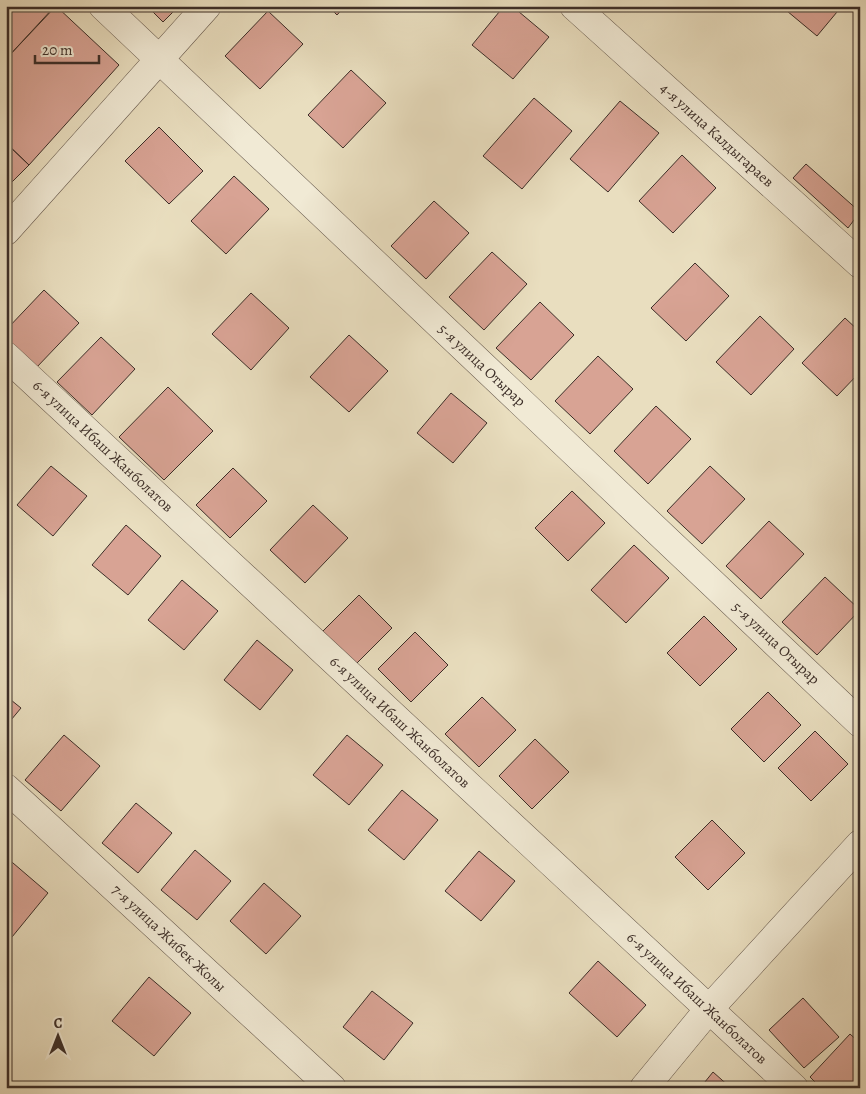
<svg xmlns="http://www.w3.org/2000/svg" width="866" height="1094" font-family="Alegreya,serif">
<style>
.building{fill:#d8a394;stroke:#3c2e28}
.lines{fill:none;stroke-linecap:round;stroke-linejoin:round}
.minor-casing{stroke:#675a4e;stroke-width:29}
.minor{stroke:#f1ead5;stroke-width:28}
.labels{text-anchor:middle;stroke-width:4;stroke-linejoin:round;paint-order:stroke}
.street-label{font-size:15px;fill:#3c2e28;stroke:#f1ead5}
</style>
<rect width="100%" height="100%" fill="#e9debf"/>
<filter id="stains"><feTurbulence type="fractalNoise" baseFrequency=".004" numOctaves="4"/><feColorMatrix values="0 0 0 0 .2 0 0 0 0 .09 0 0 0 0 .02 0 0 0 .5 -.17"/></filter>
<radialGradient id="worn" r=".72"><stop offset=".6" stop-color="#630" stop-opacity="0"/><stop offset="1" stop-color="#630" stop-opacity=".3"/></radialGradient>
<!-- building -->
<path class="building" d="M6 6H55L6 59Z
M56 6 119 65 29 165 6 143V59Z
M147 6H179L163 22Z
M328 6H345L337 15Z
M504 6H512L549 37 513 79 472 45Z
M781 6H842L817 36Z
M268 11 303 44 260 89 225 56Z
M351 70 386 103 343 148 308 115Z
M534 98 572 131 522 189 483 156Z
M620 101 659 133 608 192 570 159Z
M159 127 203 171 169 204 125 161Z
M6 143 29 165 6 188Z
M682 155 716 188 673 233 639 201Z
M806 164 860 212 848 228 793 178Z
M234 176 269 209 226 254 191 221Z
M434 201 469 233 426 279 391 246Z
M492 252 527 284 484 330 449 297Z
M695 263 729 296 686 341 651 308Z
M44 290 79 323 36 368 6 341V330Z
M251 293 289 328 251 370 212 334Z
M540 302 574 335 531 380 496 348Z
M760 316 794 349 751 395 716 362Z
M845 318 860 332V372L837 396 802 363Z
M349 335 388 371 349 412 310 377Z
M101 337 135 369 92 415 57 382Z
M598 356 633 389 590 434 555 401Z
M168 387 213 431 164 480 119 437Z
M451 393 487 423 453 463 417 433Z
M656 406 691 439 648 484 614 451Z
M51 466 87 496 53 536 17 505Z
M710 466 745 499 702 544 667 511Z
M233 468 267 501 230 538 196 505Z
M572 491 605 523 568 561 535 528Z
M313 505 348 538 305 583 270 550Z
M769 521 804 554 761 599 726 566Z
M126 525 161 556 128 595 92 565Z
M634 545 669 578 626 623 591 590Z
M825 577 860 610 817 655 782 622Z
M182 580 218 611 184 650 148 620Z
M359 595 392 628 355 665 322 632Z
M704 616 737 649 700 686 667 653Z
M415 632 448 665 411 702 378 669Z
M257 640 293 670 260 710 224 680Z
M768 692 801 725 764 762 731 729Z
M6 696 21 708 6 726Z
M482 697 516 730 479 767 445 734Z
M815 731 848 764 811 801 778 768Z
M64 735 100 766 61 811 25 780Z
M347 735 383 765 349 805 313 775Z
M535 739 569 772 532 809 499 776Z
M402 790 438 820 404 860 368 830Z
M136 803 172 833 138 873 102 843Z
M712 820 745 853 708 890 675 857Z
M195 850 231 881 197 920 161 890Z
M479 851 515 881 481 921 445 891Z
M6 857 48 893 12 937 6 932Z
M264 883 301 916 266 954 230 921Z
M598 961 646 1005 617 1037 569 993Z
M149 977 191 1013 154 1056 112 1021Z
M372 991 413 1023 384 1060 343 1027Z
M803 998 839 1037 804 1068 769 1030Z
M850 1034 860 1043V1088H821L810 1077Z
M713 1072 731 1088H700Z"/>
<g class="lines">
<defs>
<path id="minor" d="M103 6 860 723
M574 6 860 264
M6 231 207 6
M6 356 794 1088
M6 788 332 1088
M644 1088 709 1009 860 844"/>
</defs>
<!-- minor casing -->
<use href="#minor" class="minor-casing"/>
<!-- minor -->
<use href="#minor" class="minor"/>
</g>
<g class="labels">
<!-- street labels -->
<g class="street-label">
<text transform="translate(717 135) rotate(42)" y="5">4-я улица Калдыгараев</text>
<text transform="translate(482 365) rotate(43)" y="5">5-я улица Отырар</text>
<text transform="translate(103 446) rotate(43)" y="5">6-я улица Ибаш Жанболатов</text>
<text transform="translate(776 643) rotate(43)" y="5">5-я улица Отырар</text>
<text transform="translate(400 722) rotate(43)" y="5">6-я улица Ибаш Жанболатов</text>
<text transform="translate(169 938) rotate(43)" y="5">7-я улица Жибек Жолы</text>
<text transform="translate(697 998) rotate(43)" y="5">6-я улица Ибаш Жанболатов</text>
</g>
</g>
<!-- margin -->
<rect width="866" height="1094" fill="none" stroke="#e9debf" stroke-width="25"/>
<rect x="8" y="8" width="851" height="1079" fill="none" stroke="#3c2e28" stroke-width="2.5"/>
<rect x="12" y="12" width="841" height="1069" fill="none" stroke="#3c2e28"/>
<!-- north arrow -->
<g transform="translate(58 1036)" stroke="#f1ead5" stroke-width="4" paint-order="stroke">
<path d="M0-4L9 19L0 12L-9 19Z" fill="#3c2e28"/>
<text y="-8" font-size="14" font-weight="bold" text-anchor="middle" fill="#3c2e28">С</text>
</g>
<!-- scale -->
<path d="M35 55v8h64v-8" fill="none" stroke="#3c2e28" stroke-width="2.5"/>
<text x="42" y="55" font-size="15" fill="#3c2e28" stroke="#f1ead5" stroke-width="4" paint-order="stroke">20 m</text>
<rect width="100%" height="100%" filter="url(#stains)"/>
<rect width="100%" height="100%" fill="url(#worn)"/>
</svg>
